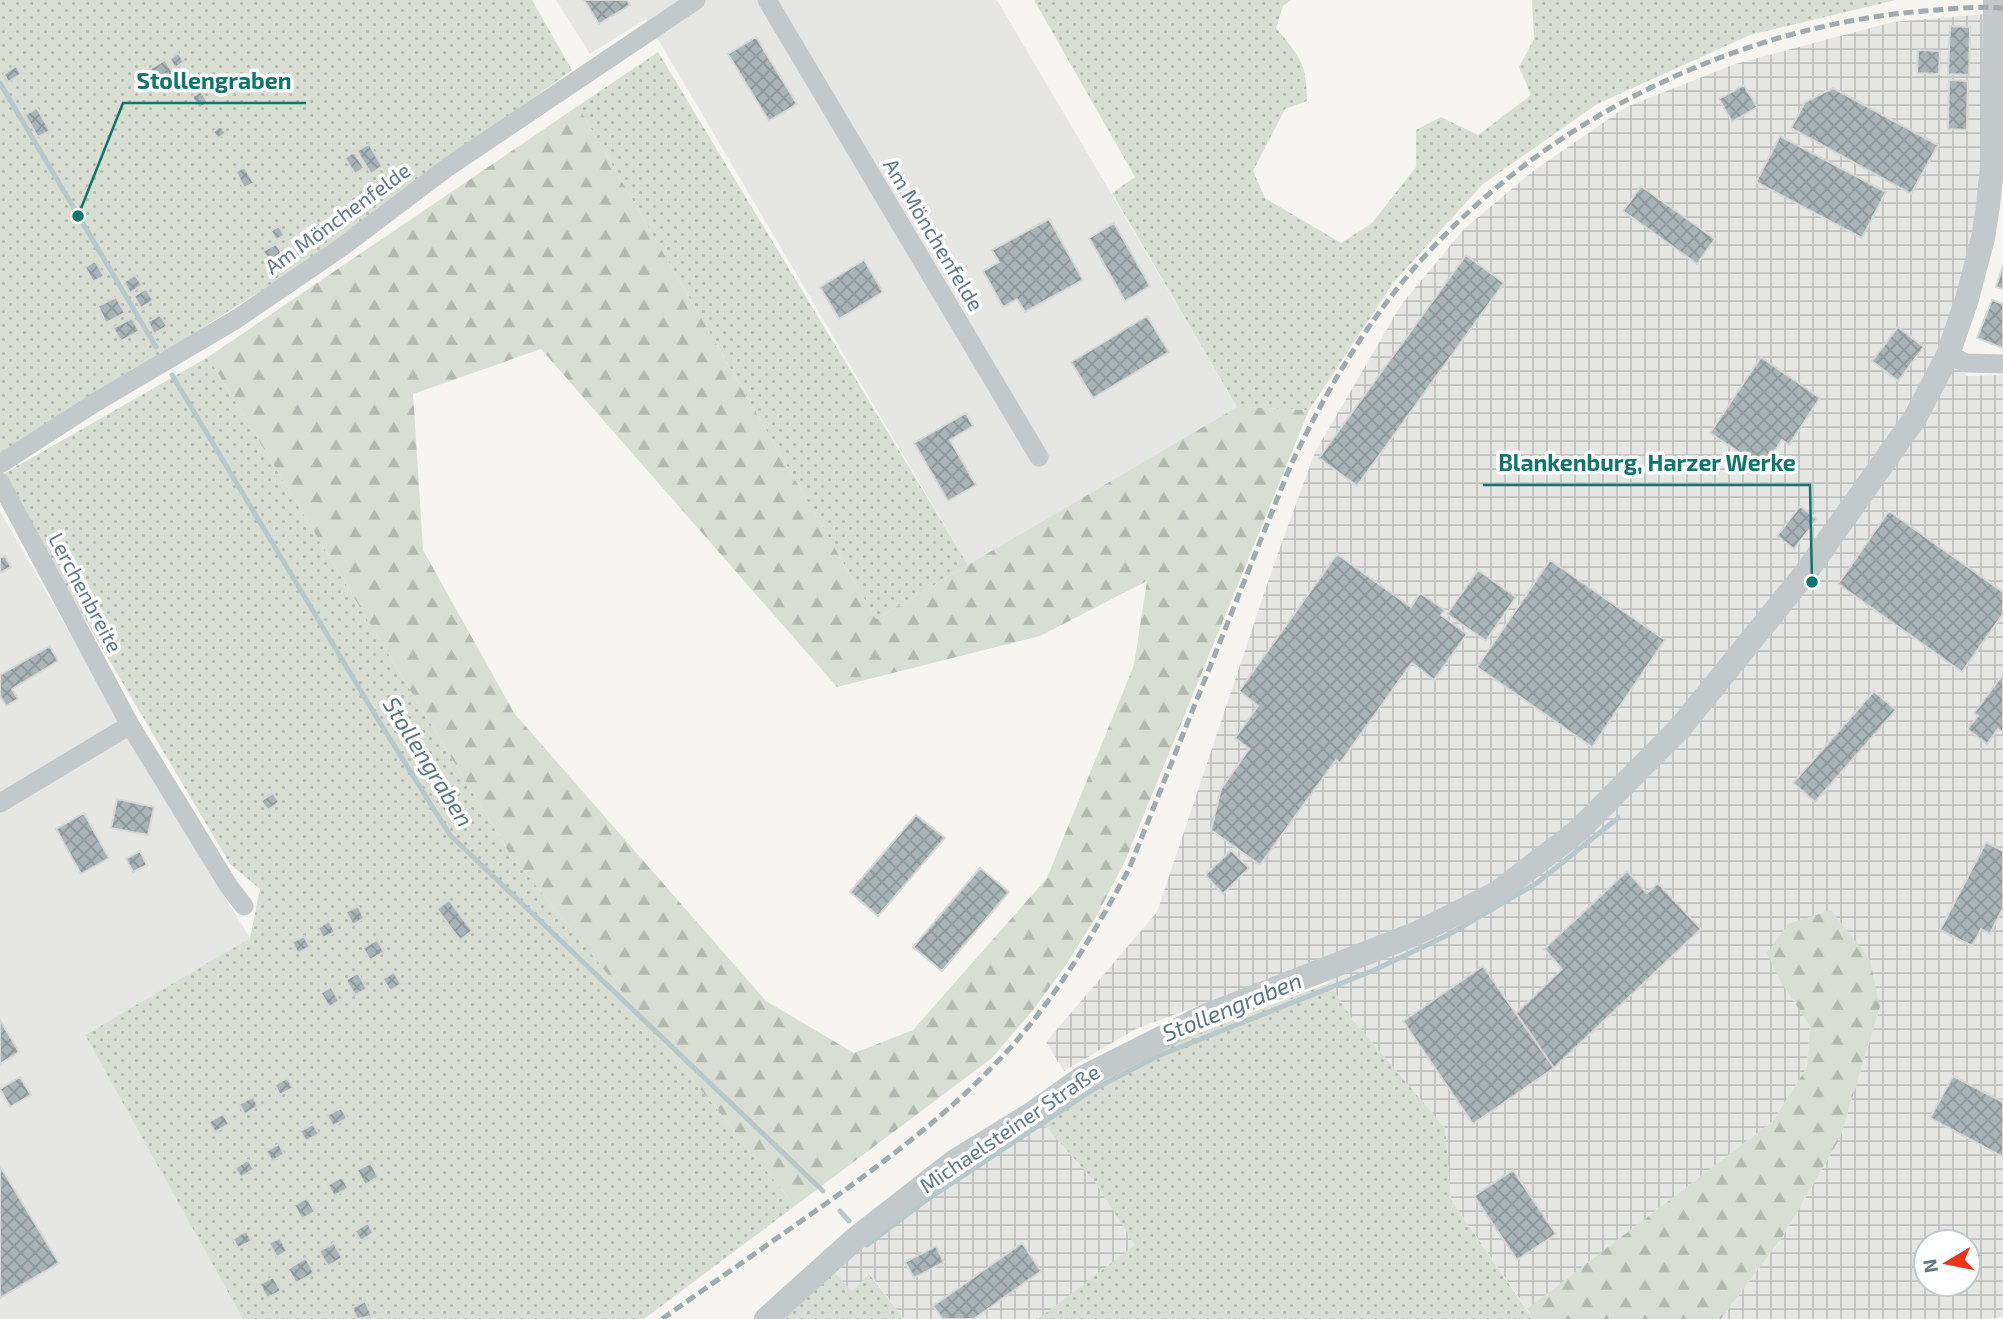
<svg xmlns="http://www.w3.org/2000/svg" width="2003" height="1319" font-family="'Exo 2',sans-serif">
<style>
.built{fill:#e6e7e5}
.industrial{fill:url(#industrial-grid);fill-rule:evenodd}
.grass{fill:url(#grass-dots)}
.forest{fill:url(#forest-firs);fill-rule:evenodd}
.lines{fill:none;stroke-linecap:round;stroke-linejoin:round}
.stream{stroke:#b8c8ca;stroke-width:5}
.building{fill:url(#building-cross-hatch);stroke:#d7d7d5;stroke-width:2}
.minor{stroke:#c3c8ca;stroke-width:19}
.tertiary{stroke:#c3c8ca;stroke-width:24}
.rail{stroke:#a1aaae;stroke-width:5;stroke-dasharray:10 5;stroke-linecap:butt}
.labels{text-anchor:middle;stroke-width:7;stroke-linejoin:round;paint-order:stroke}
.street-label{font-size:21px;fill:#637a85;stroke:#fff}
.water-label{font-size:23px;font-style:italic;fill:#5a767b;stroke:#fff}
.leader{fill:none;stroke:#0f766e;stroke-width:2.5}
.callout-dot{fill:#0f766e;stroke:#fff;stroke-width:2.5}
.callout-label{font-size:23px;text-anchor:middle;font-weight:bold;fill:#0f766e;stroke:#fff;stroke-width:7;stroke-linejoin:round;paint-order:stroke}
</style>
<defs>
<pattern id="industrial-grid" width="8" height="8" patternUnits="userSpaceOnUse" patternTransform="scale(1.75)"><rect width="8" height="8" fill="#e6e7e5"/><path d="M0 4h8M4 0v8" fill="none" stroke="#bec0bf"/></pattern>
<pattern id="grass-dots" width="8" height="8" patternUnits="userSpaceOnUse" patternTransform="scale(1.75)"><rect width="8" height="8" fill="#d8ded3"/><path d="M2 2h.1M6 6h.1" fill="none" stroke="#b3b9b1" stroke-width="1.8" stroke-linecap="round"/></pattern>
<pattern id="forest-firs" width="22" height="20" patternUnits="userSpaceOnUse" patternTransform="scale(1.75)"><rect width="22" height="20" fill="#d8ded3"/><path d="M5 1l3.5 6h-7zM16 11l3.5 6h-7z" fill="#b3b9b1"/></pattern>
<pattern id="building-cross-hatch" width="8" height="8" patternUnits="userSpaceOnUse" patternTransform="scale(1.75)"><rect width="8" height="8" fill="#a9b4b7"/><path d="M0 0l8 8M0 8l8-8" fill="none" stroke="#8d979a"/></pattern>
</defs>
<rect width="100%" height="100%" fill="#f6f5f2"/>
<!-- built -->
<path class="built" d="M556 0H997L1237 407 968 565 646 19 590 54Z
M0 511 165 800 250 938 85 1035 243 1319H0Z"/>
<!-- industrial -->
<path class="industrial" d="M1985 14 1984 152 1978 213 1964 280 1940 348 1967 376 2003 375V1316L1993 1319H1721L1783 1236 1840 1138 1880 1007 1781 982 1810 1025 1807 1067 1773 1121 1527 1309 1451 1200 1445 1128 1353 1020 1315 962 1136 1029 1064 1071 1046 1042 1157 912 1274 564 1315 452 1401 305 1464 229 1533 171 1626 107 1735 64 1893 22ZM1926 1242H1968V1284H1926Z
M1039 1119 1095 1182 1136 1245 1038 1319H904L870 1274 852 1291 832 1270 948 1180Z"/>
<!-- grass -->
<path class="grass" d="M0 0H532L572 70 306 262 0 456Z
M1034 0H1291L1283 6 1276 28C1299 56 1307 63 1307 101L1285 109 1253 171 1265 198 1341 243 1372 223 1416 167V130L1441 117 1478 135 1531 95 1519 67 1534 39 1532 0H1896L1750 35 1597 104 1483 184 1393 283 1309 410 1237 407 1112 193 1135 177Z
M658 52 968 565 876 619 578 106Z
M208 357 508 851 795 1206 644 1319H243L85 1035 250 938 260 889 230 864 0 476Z
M1329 983 1353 1020 1445 1128 1451 1200 1533 1319H1038L1135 1245 1095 1182 1039 1119 1150 1052Z
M832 1270 852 1291 869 1274 904 1319H783Z"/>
<!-- forest -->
<path class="forest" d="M578 106 876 619 1237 407 1309 410 1125 861 1096 917 1066 965 1033 1010 992 1058 795 1206 508 851 208 357ZM541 349 837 687 1040 636 1147 581 1134 665 1047 878 913 1030 854 1053 766 1001 514 713 423 550 413 394Z
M1831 910 1870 960 1880 1007 1840 1138 1783 1236 1721 1319H1533L1527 1309 1773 1121 1807 1067 1810 1026 1781 982 1767 953 1788 924Z"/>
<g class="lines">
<!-- stream -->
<path class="stream" d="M0 83 156 347
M172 375 377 718 450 835 823 1191
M840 1211 849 1221
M867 1245 925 1201 1094 1089 1158 1056 1372 971 1448 935 1537 883 1618 818"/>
</g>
<!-- building -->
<path class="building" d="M584 0H627L630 5 599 24Z
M1950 26 1970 27 1969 75 1948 74Z
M756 37 797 104 769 121 728 54Z
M1918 50 1940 51 1939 74 1917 73Z
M178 53 184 62 175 68 170 59Z
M165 60 176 78 160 87 150 69Z
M16 66 21 74 8 82 4 74Z
M1949 80 1968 81 1967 130 1948 129Z
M1744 85 1757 107 1732 122 1719 99Z
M1833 88 1938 145 1911 194 1791 128 1805 102Z
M201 91 208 103 199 108 192 97Z
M37 108 50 131 38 137 25 115Z
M220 126 226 133 218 138 213 132Z
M1780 136 1886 192 1862 238 1756 182Z
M369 144 382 166 371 174 357 151Z
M354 152 364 168 355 174 345 158Z
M244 167 254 183 244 188 236 172Z
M1641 186 1715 239 1697 264 1623 211Z
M1049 219 1083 280 1025 312 1017 299 1003 307 983 271 999 262 992 250Z
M1114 223 1150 286 1125 301 1089 238Z
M279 226 284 235 276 240 271 231Z
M276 244 282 253 269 261 263 251Z
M1466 255 1504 283 1357 486 1319 458Z
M864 260 883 292 839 319 820 287Z
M95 261 104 276 93 282 85 267Z
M2003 265V289L1996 287Z
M135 275 142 285 130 293 124 282Z
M146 289 153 300 141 308 134 296Z
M116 297 125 313 106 323 98 306Z
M1992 300 2003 304V348L1977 338Z
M160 315 167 326 154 334 148 322Z
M1147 316 1169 352 1093 398 1071 362Z
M132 318 139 331 121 341 113 328Z
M1898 327 1924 347 1898 381 1872 361Z
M1761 357 1820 398 1789 445 1782 440 1763 468 1710 433Z
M966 413 973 426 950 440 976 485 948 501 914 443Z
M1800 506 1817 519 1794 549 1777 536Z
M1889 511 2003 592V614L1962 672 1838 584Z
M1337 554 1411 607 1420 593 1445 610 1441 615 1467 634 1434 680 1412 663 1340 763 1336 760 1260 865 1211 830 1221 789 1249 749 1235 738 1258 706 1239 691Z
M5 556 11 567 0 573V558Z
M1550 560 1665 640 1592 747 1477 667Z
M1478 570 1516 597 1486 641 1447 614Z
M50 646 58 661 12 689 18 699 6 706 0 696V675Z
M2003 674V732L1998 729 1987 744 1967 729 1978 716 1974 713Z
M1874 691 1896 710 1815 802 1793 783Z
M273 793 279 802 268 810 261 801Z
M117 799 154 807 148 835 111 828Z
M84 813 109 858 81 874 56 829Z
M916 815 945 838 878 916 850 892Z
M1986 842 2003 851V908L1990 934 1981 929 1972 946 1940 930Z
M1231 850 1249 868 1223 894 1205 875Z
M140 851 147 865 133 872 126 859Z
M980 868 1009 892 942 971 913 947Z
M1627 871 1647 893 1658 883 1701 929 1554 1068 1516 1013 1562 969 1544 949Z
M449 900 472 931 460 940 437 909Z
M358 906 364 918 353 925 346 912Z
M329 921 335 932 323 938 318 928Z
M304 936 310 947 298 953 292 942Z
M377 940 384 952 370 960 363 948Z
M1483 966 1554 1068 1473 1124 1403 1021Z
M394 972 401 984 390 991 383 979Z
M358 973 367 989 355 995 346 980Z
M331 987 339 1001 329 1007 321 993Z
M0 1020 19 1052 0 1064Z
M1953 1076 2003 1102V1157L1930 1118Z
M20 1077 31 1095 10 1107 0 1089Z
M287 1078 293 1088 280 1095 275 1085Z
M253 1097 258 1106 245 1114 239 1104Z
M341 1108 347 1118 333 1126 327 1115Z
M223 1114 229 1124 215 1132 209 1122Z
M313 1124 319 1134 306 1141 300 1131Z
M279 1144 284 1154 272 1161 266 1151Z
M248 1160 254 1169 241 1177 235 1168Z
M371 1163 378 1177 365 1185 357 1170Z
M0 1166 59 1263 0 1298Z
M1513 1170 1556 1234 1517 1260 1474 1196Z
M342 1177 348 1188 334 1196 328 1185Z
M307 1198 315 1212 302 1219 294 1205Z
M368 1223 373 1233 361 1241 355 1231Z
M246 1231 252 1241 238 1248 233 1239Z
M280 1238 287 1251 277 1257 269 1243Z
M334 1243 342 1258 328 1266 319 1251Z
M1022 1243 1041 1271 974 1319H943L933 1306Z
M936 1246 944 1262 914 1278 905 1262Z
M306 1258 314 1273 296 1283 288 1269Z
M273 1277 281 1291 267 1298 260 1284Z
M365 1301 372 1316 357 1319 352 1308Z"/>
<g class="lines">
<!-- minor -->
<path class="minor" d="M767 0 1039 457
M1948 355 1966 363 2003 364
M0 464 96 402 235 320 342 247 448 167 696 0
M0 482 130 725 0 803
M130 725 228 885 244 906"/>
<!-- tertiary -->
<path class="tertiary" d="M766 1319 855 1239 955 1161 1033 1113 1082 1078 1205 1016 1415 934 1497 893 1579 830 1680 728 1804 575 1915 418 1948 355 1967 299 1983 238 1988 206 1993 157 1995 0"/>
<!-- rail -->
<path class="rail" d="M662 1319C713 1283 763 1248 814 1212 879 1166 943 1119 998 1061 1052 1005 1092 937 1129 869L1290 467C1317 409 1348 354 1386 303 1511 137 1718 28 1924 11 1950 9 1977 6 2003 8"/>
</g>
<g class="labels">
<!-- street labels -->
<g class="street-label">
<text transform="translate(338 219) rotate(-36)" y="7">Am Mönchenfelde</text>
<text transform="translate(933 235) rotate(59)" y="7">Am Mönchenfelde</text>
<text transform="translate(85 593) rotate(62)" y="7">Lerchenbreite</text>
<text transform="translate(1010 1129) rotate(-34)" y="7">Michaelsteiner Straße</text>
</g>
<!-- water labels -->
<g class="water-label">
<text transform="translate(428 762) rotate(58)" y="8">Stollengraben</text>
<text transform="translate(1232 1007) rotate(-22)" y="8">Stollengraben</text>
</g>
</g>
<!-- callouts -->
<path class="leader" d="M78 216L123 103H306M1812 582L1810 485H1483"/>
<g class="callout-dot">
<circle cx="78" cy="216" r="7"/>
<circle cx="1812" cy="582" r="7"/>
</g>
<g class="callout-label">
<text x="214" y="89">Stollengraben</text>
<text x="1647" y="471">Blankenburg, Harzer Werke</text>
</g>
<!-- north arrow -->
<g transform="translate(1947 1263) rotate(260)"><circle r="33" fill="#ffffff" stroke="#c1cace" stroke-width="2"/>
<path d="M0-5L12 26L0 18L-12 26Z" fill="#ed321a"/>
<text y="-10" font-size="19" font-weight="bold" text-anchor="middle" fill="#637a85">N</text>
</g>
</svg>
